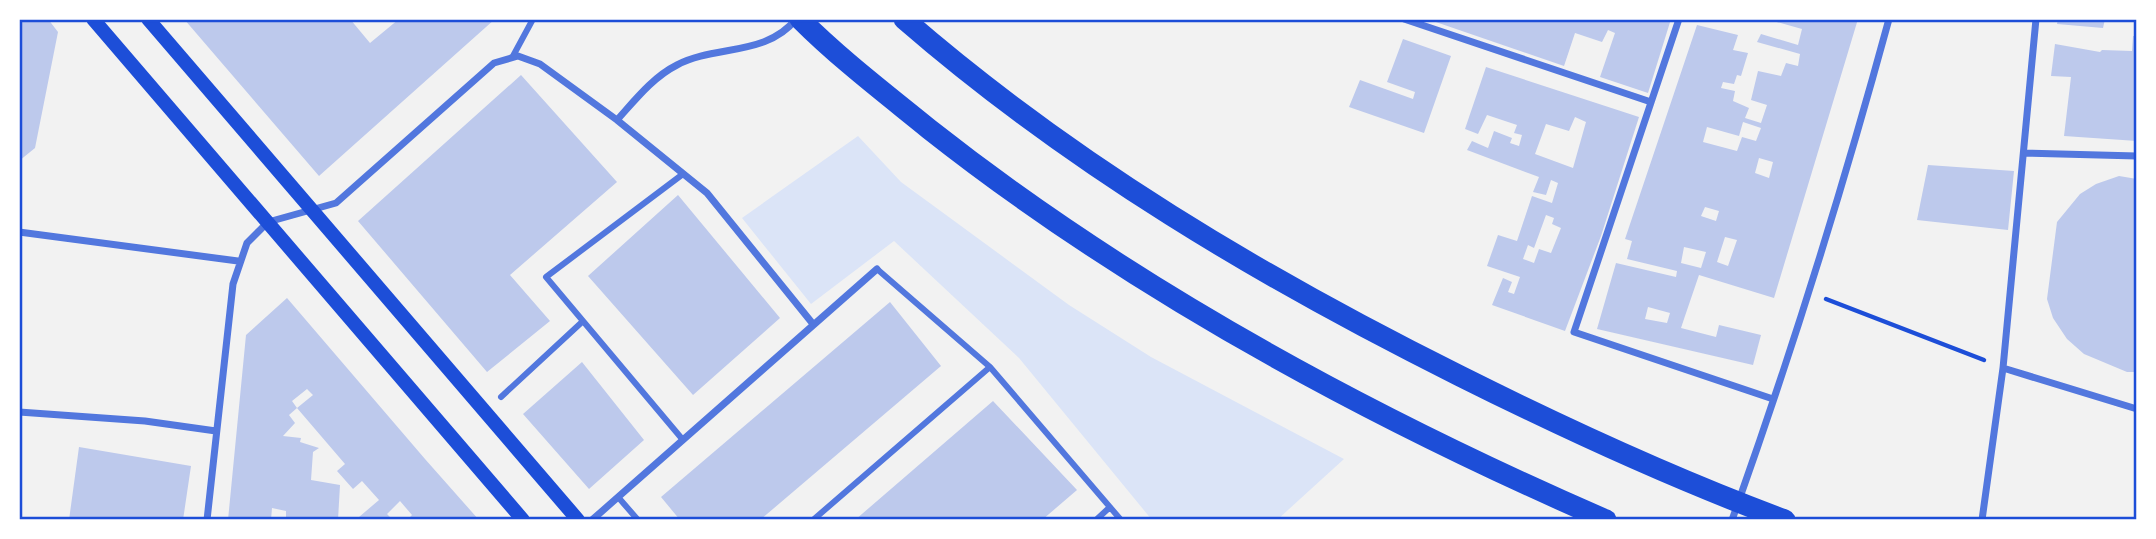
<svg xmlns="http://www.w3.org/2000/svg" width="2156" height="539" font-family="Lato,sans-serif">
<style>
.green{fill:#dbe4f7}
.building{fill:#bdc9ec;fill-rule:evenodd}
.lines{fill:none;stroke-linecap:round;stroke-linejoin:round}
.path{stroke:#1d4ed8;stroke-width:4.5}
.pedestrian{stroke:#5277de;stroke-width:6}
.minor{stroke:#5277de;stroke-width:7}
.secondary{stroke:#1d4ed8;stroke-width:14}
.motorway{stroke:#1d4ed8;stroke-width:21}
.neatline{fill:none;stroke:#1d4ed8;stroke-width:2.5}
</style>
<rect width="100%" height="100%" fill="#f2f2f2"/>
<!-- green -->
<path class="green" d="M858 136 901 182 1069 305 1151 357 1344 459 1277 520H1152L1019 358 894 241 811 304 742 218Z"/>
<!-- building -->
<path class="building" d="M19 19H48L58 32 35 148 19 161Z
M184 19H350L370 43 399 19H495L319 176Z
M1427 19 1580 21 1671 19 1648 93 1600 77 1615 33 1608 30 1602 42 1575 33 1564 66Z
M1766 19H1858L1774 298 1699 275 1685 316 1681 328 1716 337 1719 325 1761 335 1753 365 1597 329 1616 263 1676 277 1677 271 1627 259 1632 241 1625 239 1697 25 1738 35 1733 50 1748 53 1741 76 1737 75 1734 84 1723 82 1721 88 1735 91 1733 101 1749 108 1745 118 1761 123 1767 105 1751 100 1758 71 1781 76 1786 63 1798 66 1800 54 1757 42 1761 34 1798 45 1802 29ZM1743 122 1761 128 1756 141 1742 137 1737 151 1703 142 1707 127 1739 136ZM1759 158 1773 162 1769 178 1755 173ZM1705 207 1719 211 1716 221 1701 216ZM1725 237 1737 240 1728 266 1717 262ZM1684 247 1706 252 1701 268 1681 263ZM1648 307 1670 313 1667 323 1645 319Z
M2058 19H2105L2103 28 2057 24Z
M2133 36H2137V141L2064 136 2071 77 2051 76 2055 44 2100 52 2102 50 2132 51Z
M1403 39 1451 56 1424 133 1349 107 1360 80 1413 99 1415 92 1387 82Z
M1486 67 1639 117 1601 236 1565 331 1492 305 1503 278 1512 282 1508 292 1514 294 1520 277 1487 266 1498 235 1517 241 1532 196 1552 203 1558 183 1551 180 1546 195 1533 192 1539 177 1467 150 1472 141 1488 148 1494 131 1512 138 1510 143 1519 146 1522 135 1514 133 1517 125 1487 115 1478 134 1465 129ZM1575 117 1586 122 1573 168 1535 154 1546 124 1569 131ZM1546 215 1554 218 1552 224 1561 228 1551 253 1539 249 1534 263 1523 259 1528 245 1534 248Z
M521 75 617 182 510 275 550 321 487 372 358 221Z
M1928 165 2014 171 2008 230 1917 220Z
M2119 176 2137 179V372H2127L2084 354 2067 339 2053 318 2047 299 2057 222 2080 194 2096 184Z
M678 195 780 318 693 395 588 276Z
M287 298 425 459 479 520H407L412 515 400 501 387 514 393 520H360L359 517 379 500 362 481 353 489 337 471 345 464 297 408 289 415 295 423 283 436 301 438 300 442 319 448 313 452 311 480 340 485 338 520H286V511L272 508 271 520H228L246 335ZM307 389 313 395 297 408 292 401Z
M890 302 941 366 760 520H680L661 497Z
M582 362 644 440 589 489 523 414Z
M993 401 1077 490 1042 520H855Z
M79 447 191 466 183 520H69Z"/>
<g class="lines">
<!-- path -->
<path class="path" d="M1826 299 1984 360"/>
<!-- pedestrian -->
<path class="pedestrian" d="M513 56 533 19
M877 269 990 367 1121 520
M501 397 582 322
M683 440 546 277 683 174
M618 497 638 520
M813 520 990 367
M1096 520 1110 507"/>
<!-- minor -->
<path class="minor" d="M1404 19 1651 102
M1679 19 1574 332 1773 399
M617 120C635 100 653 77 677 65 715 45 767 56 796 19
M2025 153 2137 156
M19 232 238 261
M2003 368 2137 409
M19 412 145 421 216 431
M207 520 233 284 247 243 268 222 336 203 494 63 518 56 540 64 617 120 707 193 813 324
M592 520 877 269
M1732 520C1791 355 1843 188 1889 19
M1982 520 2003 368 2036 19"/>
<!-- secondary -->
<path class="secondary" d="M93 19 523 520
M148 19 578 520"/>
<!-- motorway -->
<path class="motorway" d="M800 19C840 59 886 94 929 129 1133 290 1367 416 1606 520
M904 19C1071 164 1263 278 1460 376 1566 429 1674 479 1785 520"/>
</g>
<!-- border -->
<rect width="2156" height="539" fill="none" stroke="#ffffff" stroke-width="42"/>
<rect x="21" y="21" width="2114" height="497" class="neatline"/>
</svg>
